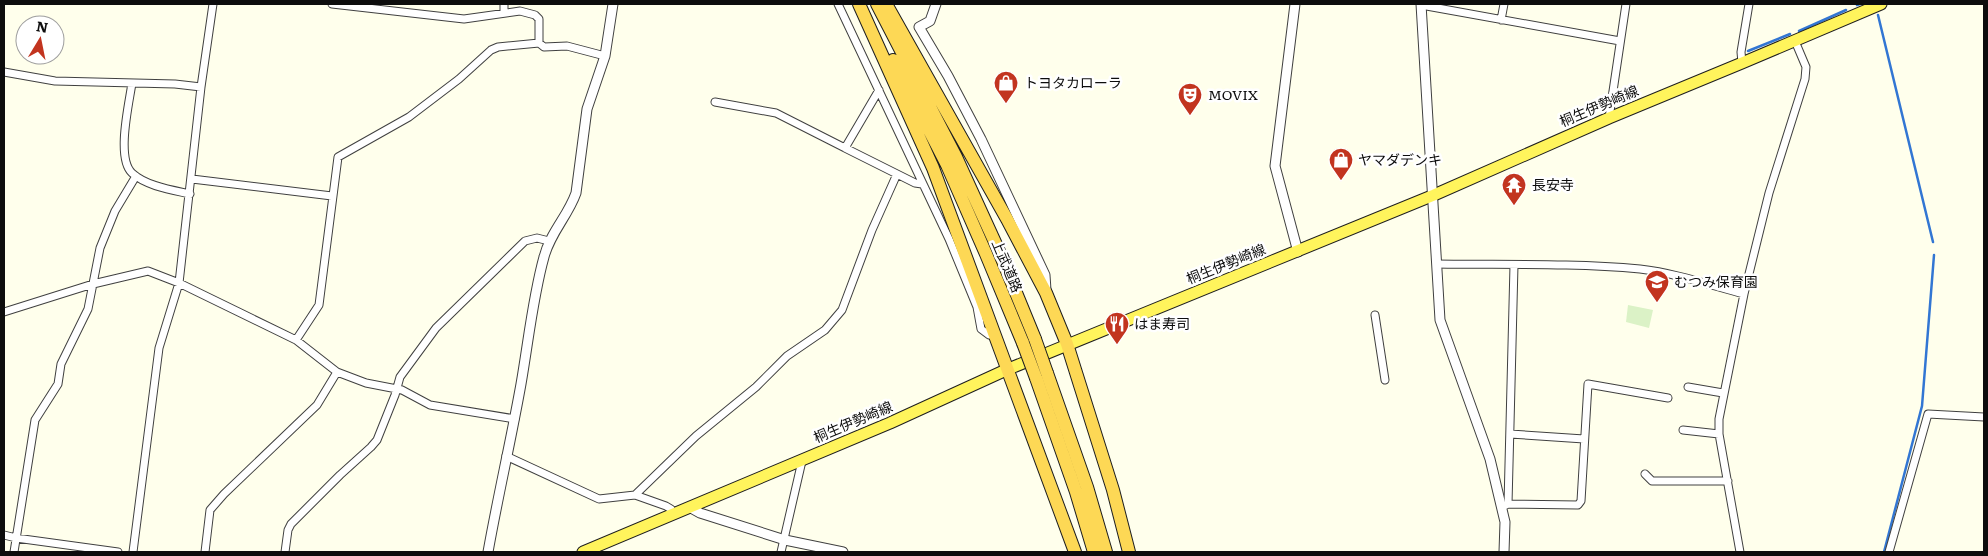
<svg xmlns="http://www.w3.org/2000/svg" width="1988" height="556" font-family="Literata,'Noto Sans JP',serif">
<style>
.pitch{fill:#dbf2c6}
.lines{fill:none;stroke-linecap:round;stroke-linejoin:round}
.stream{stroke:#3276d3;stroke-width:2.5}
.minor-casing{stroke:#404040;stroke-width:9}
.tertiary-casing{stroke:#404040;stroke-width:11}
.primary-casing{stroke:#1e1e1e;stroke-width:13}
.trunk-casing{stroke:#1e1e1e;stroke-width:14}
.minor{stroke:#fff;stroke-width:7}
.tertiary{stroke:#fff;stroke-width:9}
.primary{stroke:#fff45c;stroke-width:11}
.trunk{stroke:#fdd855;stroke-width:12}
.trunk-bridge-casing{stroke:#1e1e1e;stroke-width:14;stroke-linecap:butt}
.trunk-bridge{stroke:#fdd855;stroke-width:12}
.labels{text-anchor:middle;stroke-width:5;stroke-linejoin:round;paint-order:stroke}
.poi-label{font-size:14px;fill:#0d0d0d;stroke:#fff;text-anchor:start}
.street-label{font-size:14px;fill:#0d0d0d;stroke:#fff}
</style>
<rect width="100%" height="100%" fill="#ffffec"/>
<!-- pitch -->
<path class="pitch" d="M1628 305 1653 310 1649 328 1626 322Z"/>
<g class="lines">
<!-- stream -->
<path class="stream" d="M1857 5 1860 4
M1878 15 1933 242
M1799 31 1846 10
M1748 51 1790 34
M1884 552 1922 406 1934 255"/>
<defs>
<path id="minor" d="M332 4 464 19 520 11 535 15 539 19V43
M504 4V12
M838 4 949 239 977 307 981 329 989 335H995
M1421 5 1620 41
M1501 20 1504 4
M1742 63 1741 52 1749 4
M4 72 55 81 175 84 201 87
M132 83C129 104 116 158 132 173 146 186 172 190 190 194
M715 102 776 113 845 148 879 90
M1609 118 1626 4
M845 148 915 183 922 184
M192 179 332 196
M1437 264C1505 265 1572 263 1640 269 1675 273 1710 285 1744 294
M4 312 93 284 148 271 179 283 296 340 337 372 366 383 402 390 430 405 515 419
M1375 315 1385 380
M296 340 319 305 338 157 409 117 459 79 491 50 498 47 539 43 544 47 567 46 605 56
M1688 387 1723 393
M1683 430 1719 434
M1510 434 1584 439
M506 456 599 499 635 495 666 506 671 509 674 515
M1645 474 1652 481H1728
M635 495 696 436 756 387 787 356 825 330 842 310 872 230 897 174
M1508 504 1578 505 1581 501 1588 384 1668 398
M1506 505 1508 504 1514 265
M4 535 16 538 118 552
M14 552 35 420 58 384 61 364 88 309 100 248 115 211 136 176
M133 552 159 348 179 283 201 87 213 4
M205 552 210 510 224 494 317 405 337 372
M285 552 288 530 291 524 340 475 371 447 377 440 395 395 400 377 436 328 525 241 537 238 549 241
M781 552 802 461
M1740 552 1719 434V419L1744 294 1769 193 1805 79 1806 67 1795 41
M1889 552 1928 414 1984 417"/>
<path id="tertiary" d="M936 4 930 21 919 27 948 76 981 139 1045 275 1046 290
M1295 4 1275 166 1298 252
M1421 4 1440 320 1490 459 1505 522 1504 552
M691 508 700 513 785 540 843 552
M488 552C498 496 511 440 521 384 528 344 533 296 544 257 550 233 568 216 576 193L587 109 605 56 613 4"/>
<path id="primary" d="M583 552 890 423 1006 370 1434 195 1609 118 1742 63 1881 4"/>
<path id="trunk" d="M859 4 933 168 1075 552
M877 4 956 157 998 249 1035 339
M886 4 1007 219 1046 293 1067 344 1113 490 1129 552
M893 60 947 165 986 254 1023 343
M1047 373 1087 487 1106 552
M1036 378 1076 492 1094 552"/>
</defs>
<!-- minor casing -->
<use href="#minor" class="minor-casing"/>
<!-- tertiary casing -->
<use href="#tertiary" class="tertiary-casing"/>
<!-- primary casing -->
<use href="#primary" class="primary-casing"/>
<!-- trunk casing -->
<use href="#trunk" class="trunk-casing"/>
<!-- minor -->
<use href="#minor" class="minor"/>
<!-- tertiary -->
<use href="#tertiary" class="tertiary"/>
<!-- primary -->
<use href="#primary" class="primary"/>
<!-- trunk -->
<use href="#trunk" class="trunk"/>
<defs>
<path id="trunk-bridge" d="M1035 339 1047 373
M1023 343 1036 378"/>
</defs>
<!-- trunk-bridge casing -->
<use href="#trunk-bridge" class="trunk-bridge-casing"/>
<!-- trunk-bridge -->
<use href="#trunk-bridge" class="trunk-bridge"/>
</g>
<!-- icons -->
<defs>
<symbol id="shop-pin" viewBox="-11 -11 22 30"><path d="M0 17L-7.5 6A9.5 9.5 0 1 1 7.5 6Z" fill="#c2341f" stroke="#fff"/><path d="M-5-2.5h2.3a2.7 3.5 0 0 1 5.4 0H5L5.5 6h-11ZM-1.5-2.5h3a1.5 2.3 0 0 0-3 0Z" fill="#fff"/></symbol>
<symbol id="theatre-pin" viewBox="-11 -11 22 30"><path d="M0 17L-7.5 6A9.5 9.5 0 1 1 7.5 6Z" fill="#c2341f" stroke="#fff"/><path d="M-5-5.5Q0-4 5-5.5V0Q5 5 0 6Q-5 5-5 0ZM-3.3-2.5H-1v1.5H-3.3ZM1-2.5H3.3v1.5H1ZM-2.8 1Q0 5.5 2.8 1Z" fill="#fff"/></symbol>
<symbol id="temple-pin" viewBox="-11 -11 22 30"><path d="M0 17L-7.5 6A9.5 9.5 0 1 1 7.5 6Z" fill="#c2341f" stroke="#fff"/><path d="M0-6L5-2H3V0L6.5 2.5H4V6H1.5V3h-3V6H-4V2.5H-6.5L-3 0V-2H-5Z" fill="#fff"/></symbol>
<symbol id="school-pin" viewBox="-11 -11 22 30"><path d="M0 17L-7.5 6A9.5 9.5 0 1 1 7.5 6Z" fill="#c2341f" stroke="#fff"/><path d="M0-5L7-2L0 1L-7-2ZM-4 1L0 2.5L4 1V4Q0 6-4 4Z" fill="#fff"/></symbol>
<symbol id="restaurant-pin" viewBox="-11 -11 22 30"><path d="M0 17L-7.5 6A9.5 9.5 0 1 1 7.5 6Z" fill="#c2341f" stroke="#fff"/><path d="M-5-6h1v4h1v-4h1v4h1v-4h1v5L-1.5 .5V6h-2V.5L-5-1ZM5-6V6H3V1.5H1.5Q1.5-4 5-6Z" fill="#fff"/></symbol>
</defs>
<g fill-rule="evenodd">
<use href="#shop-pin" x="992" y="69" width="28" height="38"/>
<use href="#theatre-pin" x="1176" y="81" width="28" height="38"/>
<use href="#shop-pin" x="1327" y="146" width="28" height="38"/>
<use href="#temple-pin" x="1500" y="171" width="28" height="38"/>
<use href="#school-pin" x="1643" y="268" width="28" height="38"/>
<use href="#restaurant-pin" x="1103" y="310" width="28" height="38"/>
</g>
<g class="labels">
<!-- poi labels -->
<g class="poi-label">
<text x="1024" y="88">トヨタカローラ</text>
<text x="1208" y="100">MOVIX</text>
<text x="1358" y="165">ヤマダデンキ</text>
<text x="1532" y="190">長安寺</text>
<text x="1674" y="287">むつみ保育園</text>
<text x="1134" y="329">はま寿司</text>
</g>
<!-- street labels -->
<g class="street-label">
<text transform="translate(1599 106) rotate(-23)" y="5">桐生伊勢崎線</text>
<text transform="translate(1226 264) rotate(-22)" y="5">桐生伊勢崎線</text>
<text transform="translate(1007 266) rotate(67)" y="5">上武道路</text>
<text transform="translate(853 422) rotate(-23)" y="5">桐生伊勢崎線</text>
</g>
</g>
<!-- border -->
<rect width="1988" height="556" fill="none" stroke="#0d0d0d" stroke-width="10"/>
<!-- north arrow -->
<g transform="translate(40 40) rotate(10)"><circle r="24" fill="#ffffff" stroke="#9e9e9e"/>
<path d="M0-4L9 19L0 12L-9 19Z" fill="#c2341f"/>
<text y="-8" font-size="14" font-weight="bold" text-anchor="middle" fill="#0d0d0d">N</text>
</g>
</svg>
